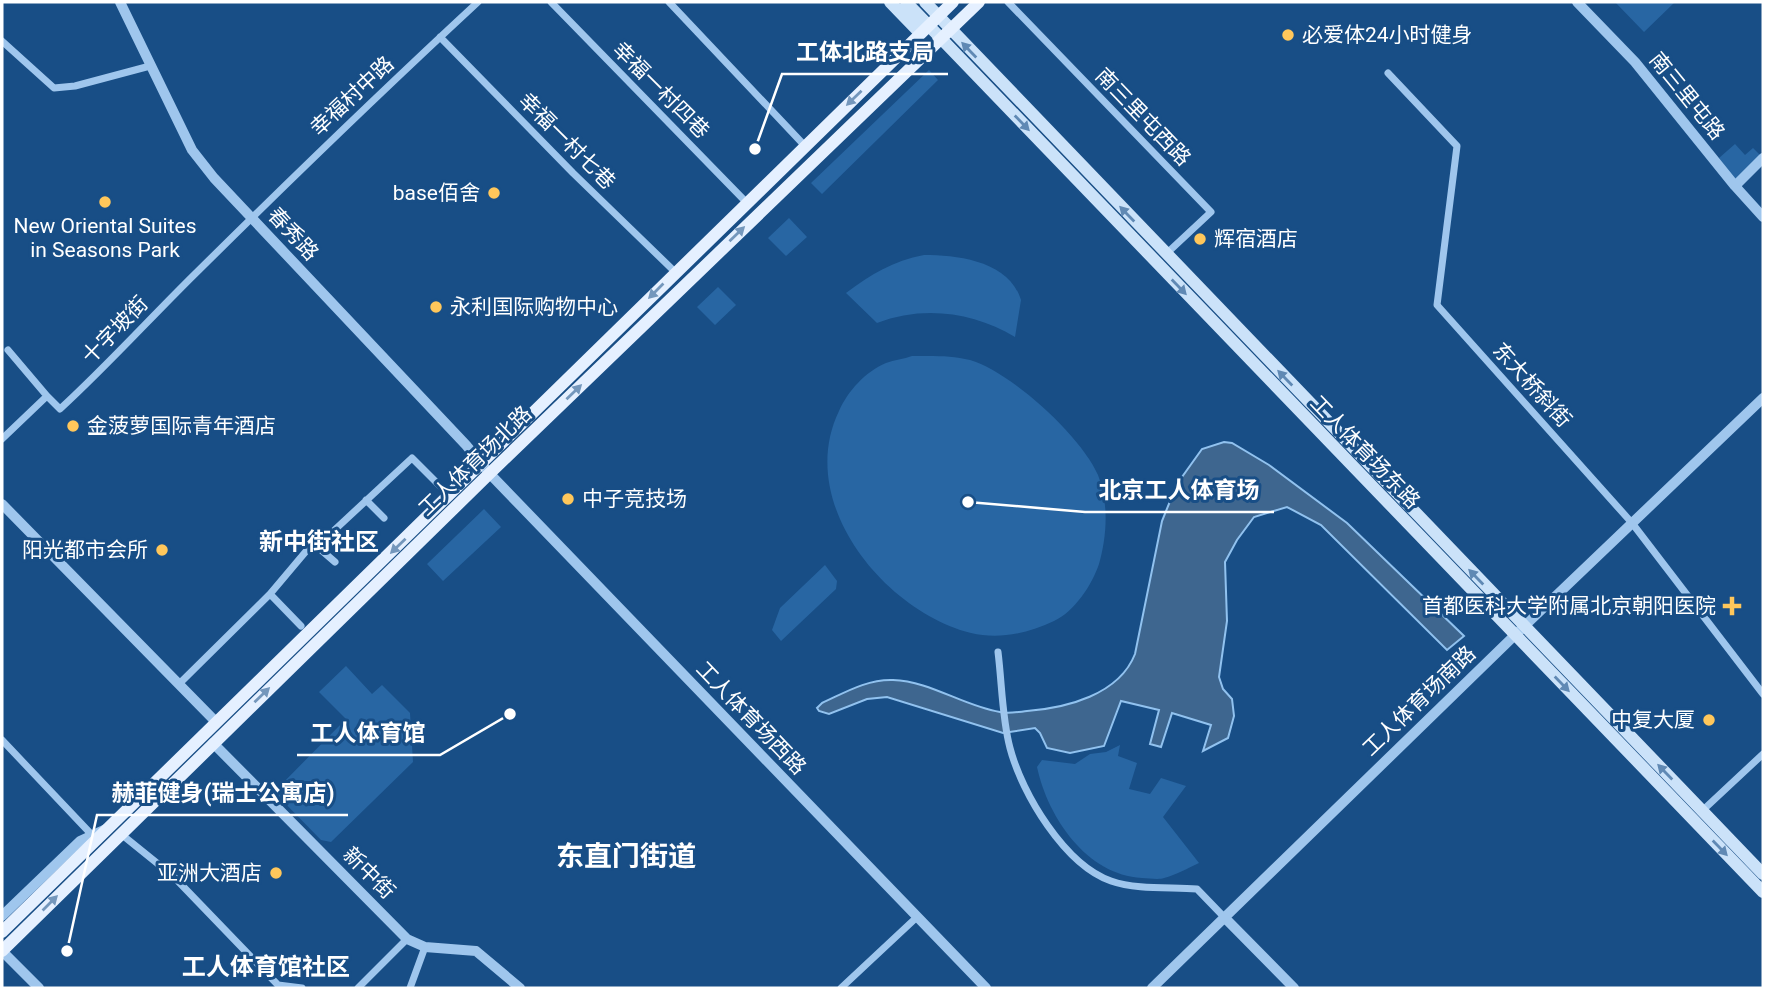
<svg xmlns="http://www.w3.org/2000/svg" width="1765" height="990" font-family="Roboto,'Noto Sans SC',sans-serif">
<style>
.green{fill:#2866a3}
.water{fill:#3e668f;stroke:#91c2ef;stroke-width:2}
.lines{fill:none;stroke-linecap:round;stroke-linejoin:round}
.minor{stroke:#9fc6ed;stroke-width:7}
.tertiary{stroke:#9fc6ed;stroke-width:10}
.secondary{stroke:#cbe2f9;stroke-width:12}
.primary{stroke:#e5f0ff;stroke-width:12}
.oneway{fill:#6089b4}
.oneway2{fill:#7497bc}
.poi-dot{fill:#ffc75b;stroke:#184e86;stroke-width:2.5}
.labels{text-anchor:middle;stroke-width:6;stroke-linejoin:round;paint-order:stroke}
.poi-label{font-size:21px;fill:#fff;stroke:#184e86;text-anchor:start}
.street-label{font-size:21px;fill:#fff;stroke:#184e86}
.quarter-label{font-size:24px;font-weight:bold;fill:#fff;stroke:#184e86}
.district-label{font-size:28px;font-weight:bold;fill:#fff;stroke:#184e86}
.leader{fill:none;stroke:#fff;stroke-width:2.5}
.callout-dot{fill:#fff;stroke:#184e86;stroke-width:2.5}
.callout-label{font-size:23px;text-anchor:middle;font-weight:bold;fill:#fff;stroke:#184e86;stroke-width:6;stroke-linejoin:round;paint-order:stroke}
</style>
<rect width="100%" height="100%" fill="#184e86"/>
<!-- green -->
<path class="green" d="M1615 2H1675L1644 32Z
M929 70 938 80 822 194 811 183Z
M1735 144 1745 155 1753 148 1761 156 1735 180 1719 158Z
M789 218 807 237 786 256 768 238Z
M924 255C958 255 1009 261 1021 300L1015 337C974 312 923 305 877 323L846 293C871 274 893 261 924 255Z
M718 287 736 305 715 325 697 307Z
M912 356C931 356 951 355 970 360 1011 372 1081 436 1098 475 1109 503 1107 536 1099 564 1092 585 1074 612 1054 621 1029 633 999 640 971 633 884 611 795 502 839 411 848 391 865 372 886 363 894 360 904 359 912 356Z
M484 509 501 527 443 581 427 564Z
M825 565 837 581 836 589 781 641 772 630 780 608Z
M346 666 372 694 382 685 410 713 413 762 331 842 321 840 274 792 346 719 319 692Z
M1120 745 1118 756 1137 763 1129 789 1150 794 1161 778 1186 786 1163 817 1199 863C1188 868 1176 875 1164 878 1158 880 1149 878 1142 878 1087 875 1048 818 1037 767L1042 760 1075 764 1090 754 1106 752Z"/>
<!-- water -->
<path class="water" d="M1224 442 1232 443 1269 465 1347 523 1464 636 1447 650 1321 525 1287 507 1254 517 1237 540 1225 562 1227 621 1219 677 1223 689 1232 699 1234 716 1228 738 1203 751 1211 725 1172 713 1161 747 1150 744 1159 710 1121 701 1104 746 1070 753 1047 748 1040 733 1035 728 1003 733 887 697 867 699 829 714 819 711 817 708 822 703C844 693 867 679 893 680 930 681 963 706 1000 712 1008 714 1018 712 1027 711 1066 708 1119 695 1135 654L1162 521 1177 484 1202 449Z"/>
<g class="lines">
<!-- minor -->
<path class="minor" d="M551 2 747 203
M669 2 805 146
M1008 2 1211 212 1166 254
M440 37 573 173 671 268
M2 41 54 88 75 86 150 66
M1388 73 1457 146 1437 305 1632 523 1763 694
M8 350 47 396 60 409C108 365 152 316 199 270 291 179 383 90 478 2
M2 439 47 396
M366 500 384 518
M313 543 335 562
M301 626 270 594 313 543 327 537 412 458 441 487
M998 652C1002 684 1002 718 1010 748 1022 794 1065 865 1111 881 1137 890 1170 887 1197 889L1225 918
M179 684 270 594
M2 740 92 835
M1702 811 1763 754
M121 834 173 876 278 985 302 988
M358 988 407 939
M410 988 425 947
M841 988 917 917"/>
<!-- tertiary -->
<path class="tertiary" d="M120 2 192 150 214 178 466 445 489 473 986 988
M1577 2 1635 62 1735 186 1763 217
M1735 186 1763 158
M2 504 216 722
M213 743 407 939 425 947 476 951 520 988
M2 916 80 841 106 829
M1225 918 1294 988
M2 951 39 988
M1152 988 1515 635 1763 398"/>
<!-- secondary -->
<path class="secondary" d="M890 2 920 33
M906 2 1763 892
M925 2 1763 874"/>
<!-- primary -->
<path class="primary" d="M2 932 953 2
M2 951 489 474 979 2"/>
</g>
<!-- one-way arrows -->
<defs><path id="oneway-solid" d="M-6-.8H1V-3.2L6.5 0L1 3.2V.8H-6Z" transform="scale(1.75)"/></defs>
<g class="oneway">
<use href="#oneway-solid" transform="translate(969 50) rotate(-134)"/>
<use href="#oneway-solid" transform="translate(1022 123) rotate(46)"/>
<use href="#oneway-solid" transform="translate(1127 214) rotate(-134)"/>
<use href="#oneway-solid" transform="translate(1179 287) rotate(46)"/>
<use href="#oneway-solid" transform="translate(1285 378) rotate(-134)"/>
<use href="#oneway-solid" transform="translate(1476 577) rotate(-134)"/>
<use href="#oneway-solid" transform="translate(1562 684) rotate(46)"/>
<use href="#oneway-solid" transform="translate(1665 772) rotate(-134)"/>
<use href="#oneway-solid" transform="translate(1720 848) rotate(46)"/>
</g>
<g class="oneway2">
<use href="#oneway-solid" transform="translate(854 98) rotate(136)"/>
<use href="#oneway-solid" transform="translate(737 234) rotate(-44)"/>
<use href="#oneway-solid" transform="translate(656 291) rotate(135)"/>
<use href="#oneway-solid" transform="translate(574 392) rotate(-44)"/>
<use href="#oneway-solid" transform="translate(398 546) rotate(136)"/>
<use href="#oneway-solid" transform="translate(262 695) rotate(-44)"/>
<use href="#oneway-solid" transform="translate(50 903) rotate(-45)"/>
</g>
<!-- markers -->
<g class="poi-dot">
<circle cx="1288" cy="35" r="7"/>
<circle cx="494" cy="193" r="7"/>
<circle cx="105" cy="202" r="7"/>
<circle cx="1200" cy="239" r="7"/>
<circle cx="436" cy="307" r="7"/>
<circle cx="73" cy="426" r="7"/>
<circle cx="568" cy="499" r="7"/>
<circle cx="162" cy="550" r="7"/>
<path d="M1728.5 595.5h7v7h7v7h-7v7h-7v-7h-7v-7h7z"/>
<circle cx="1709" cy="720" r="7"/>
<circle cx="276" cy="873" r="7"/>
</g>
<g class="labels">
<!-- poi labels -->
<g class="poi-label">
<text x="1302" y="42">必爱体24小时健身</text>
<text x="480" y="200" text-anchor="end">base佰舍</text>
<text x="105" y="233" text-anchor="middle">New Oriental Suites<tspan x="105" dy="24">in Seasons Park</tspan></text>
<text x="1214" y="246">辉宿酒店</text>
<text x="450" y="314">永利国际购物中心</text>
<text x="87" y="433">金菠萝国际青年酒店</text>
<text x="582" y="506">中子竞技场</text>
<text x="148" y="557" text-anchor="end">阳光都市会所</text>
<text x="1716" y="613" text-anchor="end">首都医科大学附属北京朝阳医院</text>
<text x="1695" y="727" text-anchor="end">中复大厦</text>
<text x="262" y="880" text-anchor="end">亚洲大酒店</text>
</g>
<!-- street labels -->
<g class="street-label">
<text transform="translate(661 90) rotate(45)" y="7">幸福一村四巷</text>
<text transform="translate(352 96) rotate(-43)" y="7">幸福村中路</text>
<text transform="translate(1687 96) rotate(51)" y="7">南三里屯路</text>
<text transform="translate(1143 117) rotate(46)" y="7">南三里屯西路</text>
<text transform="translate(567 141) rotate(45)" y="7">幸福一村七巷</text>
<text transform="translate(293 234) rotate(47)" y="7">春秀路</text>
<text transform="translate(115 330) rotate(-46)" y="7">十字坡街</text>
<text transform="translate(1532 385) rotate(48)" y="7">东大桥斜街</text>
<text transform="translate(1365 452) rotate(46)" y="7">工人体育场东路</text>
<text transform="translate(475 461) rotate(-44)" y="7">工人体育场北路</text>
<text transform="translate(1419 701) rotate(-44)" y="7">工人体育场南路</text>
<text transform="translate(751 718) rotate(46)" y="7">工人体育场西路</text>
<text transform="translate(369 873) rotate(45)" y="7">新中街</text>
</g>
<!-- quarter labels -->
<g class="quarter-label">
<text x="319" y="550">新中街社区</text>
<text x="266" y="975">工人体育馆社区</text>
</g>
<!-- district labels -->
<g class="district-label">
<text x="626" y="866">东直门街道</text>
</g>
</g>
<!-- callouts -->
<path class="leader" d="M755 149L782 74H948M968 502L1085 512H1274M510 714L440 755H297M67 951L97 815H348"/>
<g class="callout-dot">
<circle cx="755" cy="149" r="7"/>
<circle cx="968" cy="502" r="7"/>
<circle cx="510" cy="714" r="7"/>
<circle cx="67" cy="951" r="7"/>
</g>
<g class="callout-label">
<text x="865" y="60">工体北路支局</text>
<text x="1179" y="498">北京工人体育场</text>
<text x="368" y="741">工人体育馆</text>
<text x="223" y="801">赫菲健身(瑞士公寓店)</text>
</g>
<!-- border -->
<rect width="1765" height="990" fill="none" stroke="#ffffff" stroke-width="7"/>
</svg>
